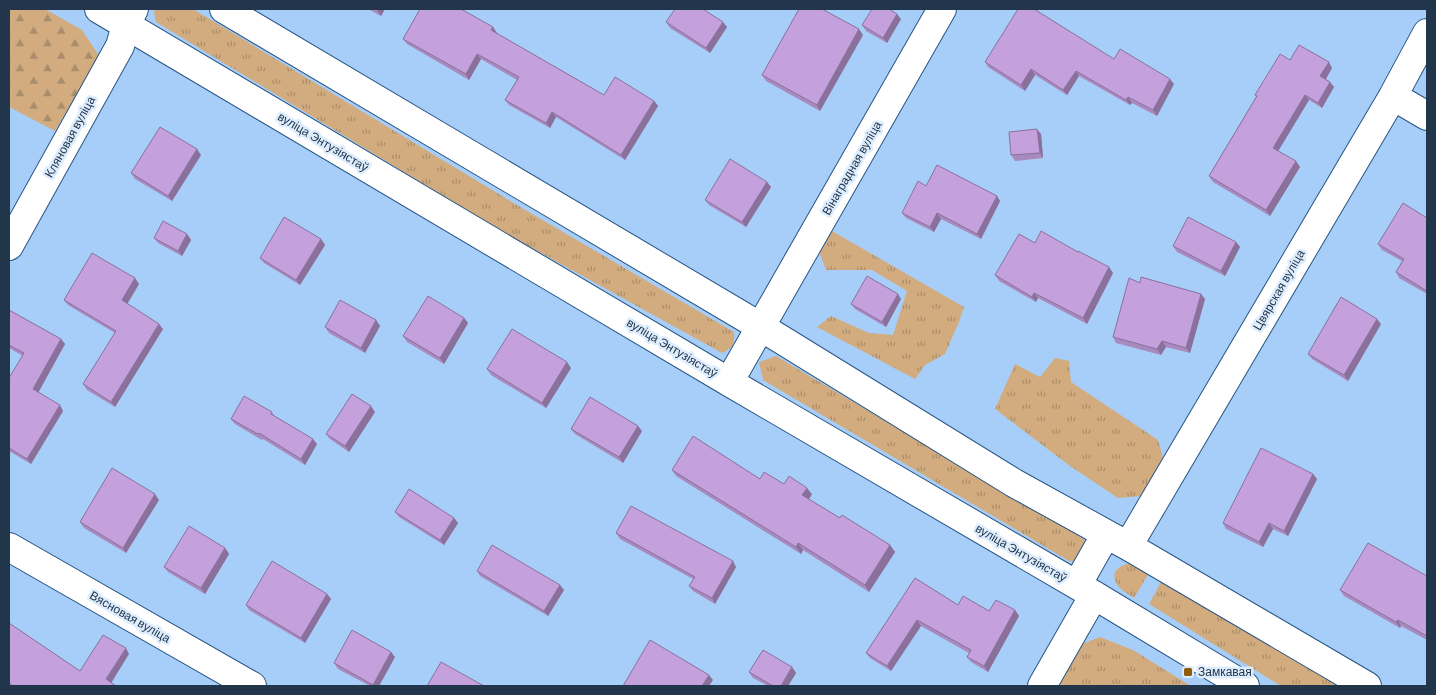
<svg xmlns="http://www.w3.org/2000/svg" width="1436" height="695" font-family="Barlow,sans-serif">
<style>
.grass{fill:url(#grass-tufts)}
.forest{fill:url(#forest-firs)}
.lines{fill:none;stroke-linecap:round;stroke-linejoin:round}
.minor-casing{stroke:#275583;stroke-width:30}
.minor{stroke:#fff;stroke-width:28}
.wall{fill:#a98abe}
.shaded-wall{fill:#89719b}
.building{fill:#c4a1dd;stroke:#89719b}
.poi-dot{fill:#8f5c0b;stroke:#deedfd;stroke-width:2}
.labels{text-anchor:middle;stroke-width:5;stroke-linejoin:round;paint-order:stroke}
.street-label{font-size:12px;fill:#22364b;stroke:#deedfd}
.poi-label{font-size:12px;fill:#22364b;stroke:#deedfd;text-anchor:start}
</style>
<defs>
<pattern id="grass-tufts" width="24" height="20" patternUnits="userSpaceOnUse" patternTransform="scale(1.25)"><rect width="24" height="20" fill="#d2ac7f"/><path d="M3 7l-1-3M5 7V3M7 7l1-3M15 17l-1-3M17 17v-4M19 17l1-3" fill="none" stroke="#aa8d6a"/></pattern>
<pattern id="forest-firs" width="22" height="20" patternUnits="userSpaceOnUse" patternTransform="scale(1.25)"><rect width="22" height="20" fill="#d2ac7f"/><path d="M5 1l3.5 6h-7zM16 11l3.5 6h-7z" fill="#aa8d6a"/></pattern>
</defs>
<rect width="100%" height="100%" fill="#a7cef9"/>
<!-- grass -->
<path class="grass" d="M155 9H193L517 205 734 332C735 344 733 348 722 353L503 232 156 22 154 12Z
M832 231 964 307 959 322 945 354 925 365 915 379 817 327 831 316 869 333 893 335 907 291 872 270H826L819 251Z
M776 356 1084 539 1086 547 1078 561H1069L763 380 759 362Z
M1055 358 1069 361 1071 382 1158 440 1165 465 1142 496 1118 498 1070 466 995 409 1015 364 1040 377Z
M1133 563 1149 573 1134 598C1129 594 1122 591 1118 586 1108 572 1120 564 1133 563Z
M1161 582 1340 686H1281L1149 604Z
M1100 637 1133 650 1191 686H1059L1074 647Z"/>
<!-- forest -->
<path class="forest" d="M9 9H45L82 30 100 57 55 131 9 107Z"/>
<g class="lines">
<defs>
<path id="minor" d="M99 9 729 382 1094 595 1245 686
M224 9 761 327 1014 483 1128 546 1367 686
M1393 96 1427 116
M9 246 120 46 126 25 134 9
M729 382 942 9
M1128 546 1393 96 1427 33
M9 547 252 686
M1077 585 1106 534
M1042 686 1094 595"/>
</defs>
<!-- minor casing -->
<use href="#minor" class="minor-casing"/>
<!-- minor -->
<use href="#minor" class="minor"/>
</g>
<!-- wall -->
<path class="wall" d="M368 9H385L381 16Z
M901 19 887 43 866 31 862 25Z
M666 22 727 27 710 53 670 28Z
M493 27 496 33 604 95 654 101 658 106 625 160 556 117 550 128 509 105 505 100 517 80 481 59 469 80 407 44 403 39Z
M863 35 820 111 766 81 762 75Z
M1114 59 1174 84 1157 116 1132 103 1130 105 1079 76 1067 95 1035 75 1025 91 988 67 985 62Z
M1290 60 1332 68 1326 79 1334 87 1322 108 1309 100 1278 151 1300 167 1270 216 1213 182 1209 176 1256 97 1255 95Z
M1041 134 1043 158 1015 161 1011 155Z
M201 155 172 201 135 179 131 173Z
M767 182 771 187 746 227 709 205 705 200Z
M926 186 997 196 1000 201 981 239 941 219 934 232 906 218 902 213Z
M1427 218V294L1399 278 1396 272 1402 261 1382 250 1378 244Z
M187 234 191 240 182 256 158 243 154 238Z
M321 239 325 245 300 285 264 263 260 258Z
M1236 242 1240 247 1225 276 1177 252 1173 246Z
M1035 243 1113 273 1087 324 1038 298 1036 302 999 281 995 275Z
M1140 283 1205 299 1190 353 1166 347 1161 355 1116 343 1113 337Z
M139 284 127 304 163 329 115 407 87 390 83 384 115 333 68 305 64 300Z
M901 299 886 327 855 309 851 304Z
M9 310 61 339 65 344 38 392 63 411 31 464 9 451V378L23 356 9 348Z
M464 318 468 323 444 364 407 342 403 336Z
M376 320 380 326 365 353 329 333 325 327Z
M1381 324 1348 381 1312 359 1308 354Z
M571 368 546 408 491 375 487 369Z
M272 412 275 417 317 444 305 465 263 439 262 440 235 424 231 419Z
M375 412 349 452 330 439 326 434Z
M571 429 642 431 623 463 575 434Z
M672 470 760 479 784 484 812 494 809 499 840 518 890 545 895 552 869 592 803 550 801 554 676 476Z
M1313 474 1317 479 1288 536 1273 529 1263 547 1226 529 1223 523Z
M159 500 126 553 84 528 80 522Z
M395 512 454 518 458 523 444 545 399 517Z
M616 533 736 567 715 604 693 591 689 586 693 579 620 539Z
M225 548 229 554 205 594 168 572 164 567Z
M477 571 560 585 564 590 548 616 480 576Z
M1427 576V640L1401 626 1400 628 1344 596 1340 590Z
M915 578 958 605 989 611 1015 610 1019 616 988 672 971 662 967 657 969 653 921 626 891 671 870 658 866 653Z
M327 594 331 599 305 643 249 610 246 605Z
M395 657 379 686H370L338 669 334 663Z
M792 667 796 673 788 686H768L753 678 749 672Z"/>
<!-- shaded-wall -->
<path class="shaded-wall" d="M378 9H385L381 16 377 10Z
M897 14 901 19 887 43 883 38Z
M723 22 727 27 710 53 706 48Z
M493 27 497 33 495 35 491 30Z
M859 29 863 35 820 111 817 105Z
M477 54 481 59 469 80 466 74Z
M1329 62 1332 68 1324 82 1320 76Z
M1031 69 1035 75 1025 91 1021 85Z
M1076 71 1079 76 1067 95 1063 90Z
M1170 79 1174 84 1157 116 1153 110Z
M1330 82 1334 87 1322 108 1318 103Z
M1305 95 1309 100 1277 153 1273 148Z
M1128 97 1132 103 1130 105 1126 100Z
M654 101 658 106 625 160 621 155Z
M552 112 556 117 550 128 546 123Z
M1037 129 1041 134 1043 158 1040 153Z
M197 149 201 155 172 201 168 196Z
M1296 161 1300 167 1270 216 1266 210Z
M767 182 771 187 746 227 742 222Z
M997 196 1000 201 981 239 977 234Z
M937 213 941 219 934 232 930 227Z
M187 234 191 240 182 256 178 251Z
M321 239 325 245 300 285 296 280Z
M1236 242 1240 247 1225 276 1221 271Z
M1109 267 1113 273 1087 324 1083 318Z
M135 278 139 284 126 306 122 300Z
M1034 293 1038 298 1036 302 1032 297Z
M898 294 901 299 886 327 882 322Z
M1201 294 1205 299 1190 353 1186 348Z
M464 318 468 323 444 364 440 358Z
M1377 319 1381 324 1348 381 1344 375Z
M376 320 380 326 365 353 361 348Z
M159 324 163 329 115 407 111 402Z
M61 339 65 344 37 395 33 389Z
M1162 341 1166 347 1161 355 1157 349Z
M567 362 571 368 546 408 542 403Z
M60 405 63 411 31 464 27 459Z
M371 406 375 412 349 452 345 446Z
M638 426 642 431 623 463 619 457Z
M313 439 317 444 305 465 301 459Z
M1313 474 1317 479 1288 536 1284 531Z
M807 488 812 494 807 502 802 495Z
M155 494 159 500 126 553 123 548Z
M454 518 458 523 444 545 440 540Z
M1269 523 1273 529 1263 547 1259 542Z
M798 543 803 550 801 554 796 547Z
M890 545 895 552 869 592 865 585Z
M225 548 229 554 205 594 201 588Z
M733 561 736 567 715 604 712 598Z
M560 585 564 590 548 616 544 611Z
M327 594 331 599 305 643 301 638Z
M1015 610 1019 616 988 672 984 666Z
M917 620 921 626 891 671 887 666Z
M1398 620 1401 626 1400 628 1396 622Z
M126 648 129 654 110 685 106 679Z
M391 652 395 657 379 686H374L373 685Z
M792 667 796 673 788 686H781Z
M709 675 713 680 709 686H702Z"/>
<!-- building -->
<path class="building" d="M420 9H461L493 27 491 30 604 95 615 77 654 101 621 155 552 112 546 123 505 100 519 77 477 54 466 74 403 39Z
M675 9H703L723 22 706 48 666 22Z
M799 9H822L859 29 817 105 762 75Z
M872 9H889L897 14 883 38 862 25Z
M1018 9H1034L1114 59 1120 49 1170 79 1153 110 1128 97 1126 100 1076 71 1063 90 1031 69 1021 85 985 62Z
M1299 45 1329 62 1320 76 1330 82 1318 103 1305 95 1273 148 1296 161 1266 210 1209 176 1257 96 1255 95 1280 54 1290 60Z
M160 127 197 149 168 196 131 173Z
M1037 129 1040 153 1011 155 1009 132Z
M730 159 767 182 742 222 705 200Z
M937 165 997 196 977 234 937 213 930 227 902 213 918 181 926 186Z
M1403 203 1427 218V291L1396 272 1404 259 1378 244Z
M284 217 321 239 296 280 260 258Z
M1188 217 1236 242 1221 271 1173 246Z
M163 221 187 234 178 251 154 238Z
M1041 231 1078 252V251L1109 267 1083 318 1034 293 1032 297 995 275 1019 234 1035 243Z
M92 253 135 278 122 300 159 324 111 402 83 384 116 331 64 300Z
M867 276 898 294 882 322 851 304Z
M1141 277 1201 294 1186 348 1162 341 1157 349 1113 337 1129 278 1140 283Z
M428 296 464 318 440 358 403 336Z
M1341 297 1377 319 1344 375 1308 354Z
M340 300 376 320 361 348 325 327Z
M9 310 61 339 33 389 60 405 27 459 9 448V378L24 353 9 345Z
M512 329 567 362 542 403 487 369Z
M352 394 371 406 345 446 326 434Z
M244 396 272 412 271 414 313 439 301 459 259 433 258 434 231 419Z
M590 397 638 426 619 457 571 429Z
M693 436 760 479 764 472 784 484 789 476 807 488 802 495 840 518 842 515 890 545 865 585 798 543 796 547 672 470Z
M1261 448 1313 474 1284 531 1269 523 1259 542 1223 523Z
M112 468 155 494 123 548 80 522Z
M409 489 454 518 440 540 395 512Z
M631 506 733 561 712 598 689 586 695 577 616 533Z
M189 526 225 548 201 588 164 567Z
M1368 543 1427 576V636L1398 620 1396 622 1340 590Z
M492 545 560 585 544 611 477 571Z
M272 561 327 594 301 638 246 605Z
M915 578 958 605 963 596 989 611 996 600 1015 610 984 666 967 657 971 650 917 620 887 666 866 653Z
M9 623 80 671 103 635 126 648 106 679 116 686H14L9 683Z
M352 630 391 652 373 685 334 663Z
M650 640 709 675 702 686H623Z
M763 650 792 667 781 686H773L749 672Z
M441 662 484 686H427Z"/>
<!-- markers -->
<rect class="poi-dot" x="1183" y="667" width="10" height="10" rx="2.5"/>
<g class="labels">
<!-- street labels -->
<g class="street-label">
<text transform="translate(70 137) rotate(-61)" y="4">Кляновая вуліца</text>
<text transform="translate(323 142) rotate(31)" y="4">вуліца Энтузіястаў</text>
<text transform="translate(852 168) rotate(-60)" y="4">Вінаградная вуліца</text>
<text transform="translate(1279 290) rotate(-60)" y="4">Цвярская вуліца</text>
<text transform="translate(672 348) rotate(31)" y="4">вуліца Энтузіястаў</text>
<text transform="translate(1021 553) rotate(30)" y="4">вуліца Энтузіястаў</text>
<text transform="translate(130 617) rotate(30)" y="4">Вясновая вуліца</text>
</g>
<!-- poi labels -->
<g class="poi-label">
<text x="1198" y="676">Замкавая</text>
</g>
</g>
<!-- border -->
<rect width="1436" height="695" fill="none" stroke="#22364b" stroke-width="20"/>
</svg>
